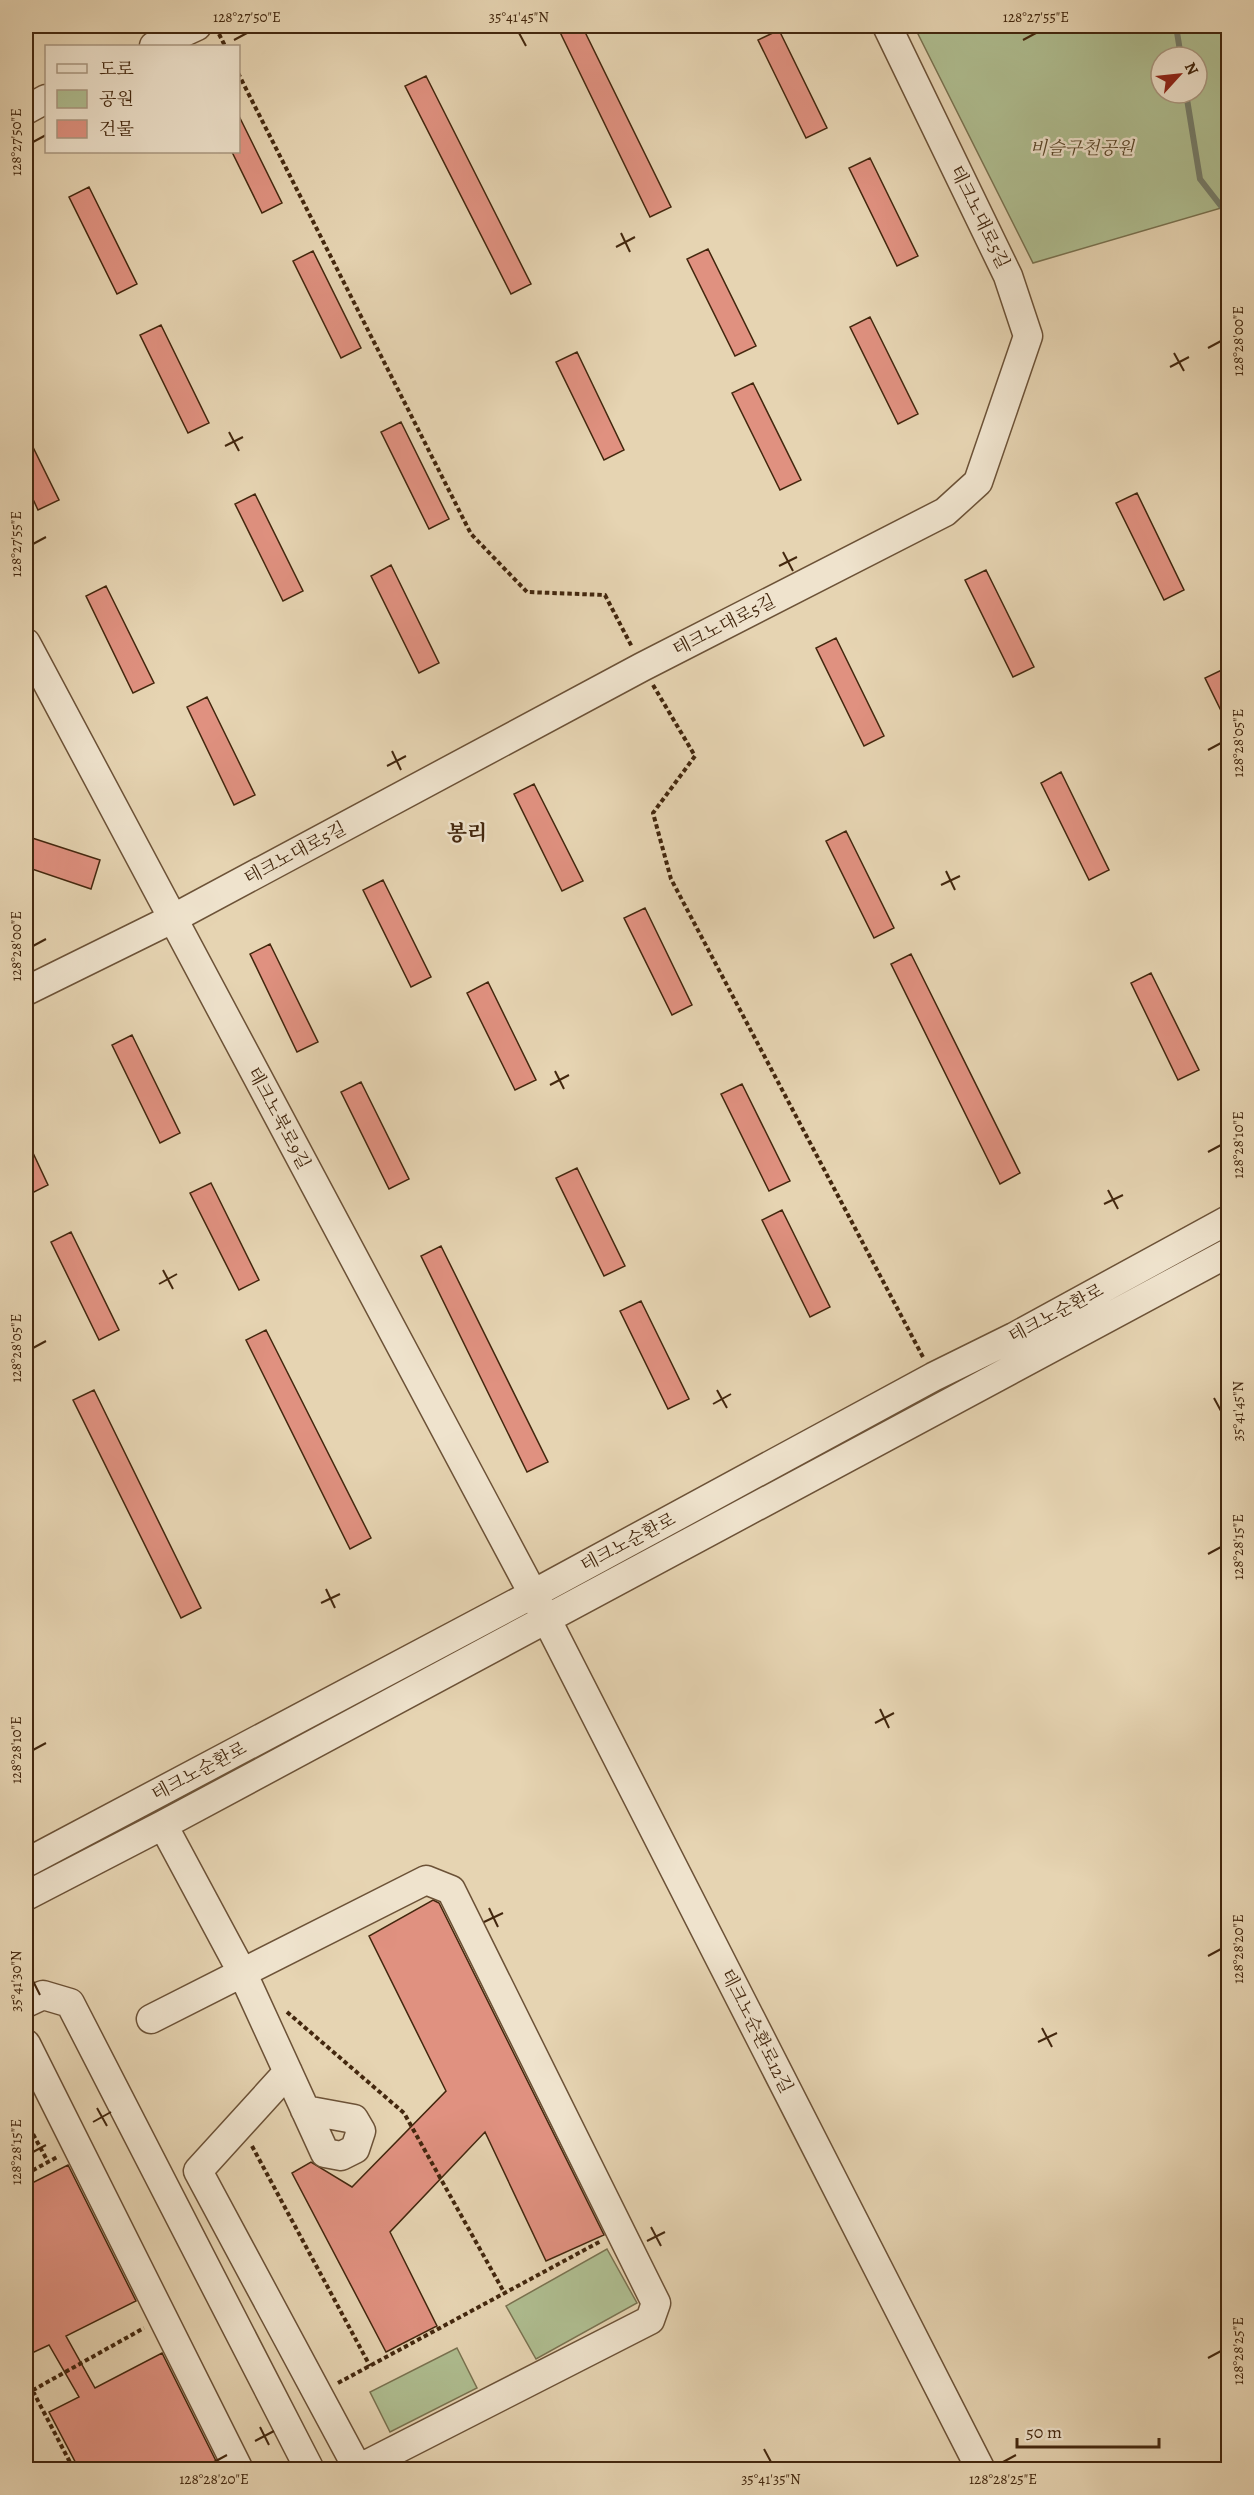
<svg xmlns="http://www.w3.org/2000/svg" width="1254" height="2495" font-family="Alegreya,'Noto Serif KR',serif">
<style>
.green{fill:#afbe91;stroke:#797250;stroke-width:1.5;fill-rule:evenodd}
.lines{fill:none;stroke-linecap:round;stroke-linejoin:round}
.stream{stroke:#757e6c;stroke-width:6}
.building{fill:#e09180;stroke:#43270e;stroke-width:1.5}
.minor-casing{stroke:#6c5237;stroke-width:31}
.path{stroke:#43270e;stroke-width:4;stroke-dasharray:4.5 3;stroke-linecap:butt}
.minor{stroke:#efe3cd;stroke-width:28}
.ticks{fill:none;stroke:#43270e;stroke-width:2}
.labels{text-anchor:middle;stroke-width:5;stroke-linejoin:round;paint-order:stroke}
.park-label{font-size:18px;font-style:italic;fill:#594528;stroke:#efe3cd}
.street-label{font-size:18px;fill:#43270e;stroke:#efe3cd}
.quarter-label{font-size:21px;font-weight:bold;fill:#43270e;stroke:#efe3cd}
.neatline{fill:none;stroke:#43270e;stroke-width:2}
.ticks-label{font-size:15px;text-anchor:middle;fill:#43270e}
</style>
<rect width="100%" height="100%" fill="#e6d4b2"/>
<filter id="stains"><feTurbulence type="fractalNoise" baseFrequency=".00333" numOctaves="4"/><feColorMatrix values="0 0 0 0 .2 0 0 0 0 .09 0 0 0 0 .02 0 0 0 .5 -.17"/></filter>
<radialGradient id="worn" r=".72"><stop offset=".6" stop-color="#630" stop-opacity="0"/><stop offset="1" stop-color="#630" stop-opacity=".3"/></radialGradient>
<!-- green -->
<path class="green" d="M914 26H1228V206L1033 263ZM1161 57H1197V93H1161Z
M607 2249 637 2303 536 2359 506 2306Z
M457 2348 477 2388 390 2432 370 2392Z"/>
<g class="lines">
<!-- stream -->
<path class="stream" d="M1176 26 1181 57
M1186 93 1200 179 1228 215"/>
</g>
<!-- building -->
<path class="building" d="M557 26H582L671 207 650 217Z
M779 30 827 128 806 138 758 40Z
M426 76 531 284 511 294 405 86Z
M238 114 282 203 262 213 232 152H238Z
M870 158 918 256 897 266 849 168Z
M89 187 137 284 117 294 69 197Z
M708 249 756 346 735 356 687 259Z
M313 251 361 348 341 358 293 261Z
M870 317 918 414 898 424 850 327Z
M161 325 209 423 188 433 140 335Z
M577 352 624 450 604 460 556 362Z
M753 383 801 480 780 490 732 393Z
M401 422 449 519 429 529 381 432Z
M26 433 59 500 38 510 26 484Z
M1137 493 1184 590 1164 600 1116 503Z
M255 494 303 591 283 601 235 504Z
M391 565 439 663 419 673 371 576Z
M986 570 1034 667 1013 677 965 580Z
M106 586 154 683 133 693 86 596Z
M836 638 884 736 864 746 816 648Z
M1228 667V725L1205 678Z
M207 697 255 795 234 805 187 707Z
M1061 772 1109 870 1089 880 1041 783Z
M534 784 583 881 562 891 514 794Z
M846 831 894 928 874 938 826 841Z
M26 836 100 860 91 889 26 867Z
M383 880 431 977 411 987 363 890Z
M645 908 692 1005 672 1015 624 918Z
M270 944 318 1042 297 1052 250 954Z
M911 954 1020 1173 1000 1184 891 964Z
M1151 973 1199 1070 1178 1080 1131 983Z
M488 982 536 1080 515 1090 467 993Z
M132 1035 180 1133 160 1143 112 1045Z
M361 1082 409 1179 389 1189 341 1092Z
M742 1084 790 1181 769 1191 721 1094Z
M26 1138 48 1185 26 1196Z
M577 1168 625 1266 604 1276 556 1178Z
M211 1183 259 1280 239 1290 190 1193Z
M782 1210 830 1307 810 1317 762 1220Z
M71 1232 119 1330 99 1340 51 1242Z
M441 1246 548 1462 527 1472 421 1256Z
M641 1301 689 1399 668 1409 620 1311Z
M266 1330 371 1538 350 1549 246 1340Z
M94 1390 201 1608 181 1618 73 1400Z
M433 1900 439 1903 604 2235 546 2261 485 2132 390 2232 437 2326 386 2352 292 2173 311 2162 352 2187 446 2091 369 1936Z
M68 2165 136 2301 66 2336 95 2388 162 2353 220 2469H79L49 2412 79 2397 49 2345 32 2353 26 2339V2186Z"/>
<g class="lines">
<defs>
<path id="minor" d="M154 46 197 26
M26 110 46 99
M26 643 547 1620 981 2470
M26 991 172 919 642 667 945 512 978 482 1028 336 1008 276 887 26
M163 1825 243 1974 325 2153 341 2156 355 2149 361 2131 354 2119 305 2110
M26 1863 533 1594 933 1377 1014 1337 1228 1220
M26 1896 163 1825 1228 1253
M26 2003 43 1995 70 2003 310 2470
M151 2019 426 1880 451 1890 656 2303 650 2320 358 2469 198 2171 288 2072
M26 2044 239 2470"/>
</defs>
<!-- minor casing -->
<use href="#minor" class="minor-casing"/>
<!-- path -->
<path class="path" d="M219 34 225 46
M238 73 471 534 527 592 605 595 632 647
M653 685 695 756 653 813 671 879 924 1359
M287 2012 404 2113 505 2294
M26 2121 48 2162
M252 2146 370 2366
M26 2174 59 2156
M26 2378 74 2470
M338 2383 601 2241
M26 2394 144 2328"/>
<!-- minor -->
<use href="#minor" class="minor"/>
</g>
<!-- ticks -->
<path class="ticks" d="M519 33 526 46M234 40 247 33M1023 40 1036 33M33 142 46 135M621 233 630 252M616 247 635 237M1208 348 1221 341M1174 353 1184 371M1170 367 1189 357M229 432 239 451M225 446 243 437M33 544 46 537M783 552 793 571M779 566 797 557M1208 750 1221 743M392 751 401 770M387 766 406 756M946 871 955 890M941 885 960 876M33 946 46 939M555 1071 564 1089M550 1085 569 1075M1208 1152 1221 1145M1108 1190 1118 1209M1104 1204 1123 1195M163 1270 173 1289M159 1284 177 1274M33 1348 46 1341M717 1390 727 1408M1214 1398 1221 1411M713 1404 731 1394M1208 1554 1221 1547M326 1589 335 1608M321 1603 340 1594M880 1709 889 1728M875 1723 894 1713M33 1750 46 1743M489 1908 498 1927M484 1922 503 1913M1208 1956 1221 1949M33 1981 40 1995M1042 2028 1052 2047M1038 2042 1057 2033M97 2108 107 2126M93 2122 111 2112M33 2152 46 2145M651 2227 661 2246M647 2241 665 2232M1208 2358 1221 2351M260 2427 269 2445M255 2441 274 2431M764 2449 771 2462M214 2462 227 2455M1003 2462 1016 2455"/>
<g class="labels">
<!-- park labels -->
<g class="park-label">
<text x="1082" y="154">비슬구천공원</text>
</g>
<!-- street labels -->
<g class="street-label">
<text transform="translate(980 217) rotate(64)" y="6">테크노대로5길</text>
<text transform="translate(724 625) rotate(-27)" y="6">테크노대로5길</text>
<text transform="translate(295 853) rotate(-28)" y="6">테크노대로5길</text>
<text transform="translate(279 1118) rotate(62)" y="6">테크노북로9길</text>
<text transform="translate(1056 1313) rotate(-28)" y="6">테크노순환로</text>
<text transform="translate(628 1542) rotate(-28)" y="6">테크노순환로</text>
<text transform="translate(199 1771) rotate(-28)" y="6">테크노순환로</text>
<text transform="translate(757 2031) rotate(63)" y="6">테크노순환로12길</text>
</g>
<!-- quarter labels -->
<g class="quarter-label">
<text x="467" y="840">봉리</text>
</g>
</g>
<!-- margin -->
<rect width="1254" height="2495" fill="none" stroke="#e6d4b2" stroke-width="66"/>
<!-- legend -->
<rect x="45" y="45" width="195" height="108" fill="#efe3cd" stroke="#aa9881" stroke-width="1.5"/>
<rect x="57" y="64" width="30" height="9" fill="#efe3cd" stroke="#aa9881" stroke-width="1.5"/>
<text x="99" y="75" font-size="18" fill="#43270e">도로</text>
<rect x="57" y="90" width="30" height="18" fill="#afbe91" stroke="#aa9881" stroke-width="1.5"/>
<text x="99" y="105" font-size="18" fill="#43270e">공원</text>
<rect x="57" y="120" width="30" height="18" fill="#e09180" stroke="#aa9881" stroke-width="1.5"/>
<text x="99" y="135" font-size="18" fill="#43270e">건물</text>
<!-- north arrow -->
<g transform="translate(1179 75) rotate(63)"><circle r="28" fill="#efe3cd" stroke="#aa9881" stroke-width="1.5"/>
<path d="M0-4.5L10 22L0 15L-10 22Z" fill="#8f2418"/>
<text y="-9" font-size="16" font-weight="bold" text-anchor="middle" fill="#43270e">N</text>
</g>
<!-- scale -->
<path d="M1017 2438v9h142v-9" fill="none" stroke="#43270e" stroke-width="3"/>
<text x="1026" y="2438" font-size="18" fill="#43270e" stroke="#efe3cd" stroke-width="4.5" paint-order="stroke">50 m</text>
<rect x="33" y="33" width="1188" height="2429" class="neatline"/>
<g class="ticks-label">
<text x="247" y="22">128°27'50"E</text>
<text x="519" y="22">35°41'45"N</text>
<text x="1036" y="22">128°27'55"E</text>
<text transform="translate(16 142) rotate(-90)" y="5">128°27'50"E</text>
<text transform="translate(1238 341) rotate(-90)" y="5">128°28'00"E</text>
<text transform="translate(16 544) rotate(-90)" y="5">128°27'55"E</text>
<text transform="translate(1238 743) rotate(-90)" y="5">128°28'05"E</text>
<text transform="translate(16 946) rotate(-90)" y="5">128°28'00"E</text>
<text transform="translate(1238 1145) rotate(-90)" y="5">128°28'10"E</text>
<text transform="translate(16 1348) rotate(-90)" y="5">128°28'05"E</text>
<text transform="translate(1238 1411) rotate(-90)" y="5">35°41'45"N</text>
<text transform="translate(1238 1547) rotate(-90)" y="5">128°28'15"E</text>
<text transform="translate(16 1750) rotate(-90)" y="5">128°28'10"E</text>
<text transform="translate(1238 1949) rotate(-90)" y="5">128°28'20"E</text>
<text transform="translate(16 1981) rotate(-90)" y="5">35°41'30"N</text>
<text transform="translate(16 2152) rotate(-90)" y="5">128°28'15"E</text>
<text transform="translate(1238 2351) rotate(-90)" y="5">128°28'25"E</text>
<text x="214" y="2484">128°28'20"E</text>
<text x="771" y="2484">35°41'35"N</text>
<text x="1003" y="2484">128°28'25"E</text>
</g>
<rect width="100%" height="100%" filter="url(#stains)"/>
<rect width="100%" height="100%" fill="url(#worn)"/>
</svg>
